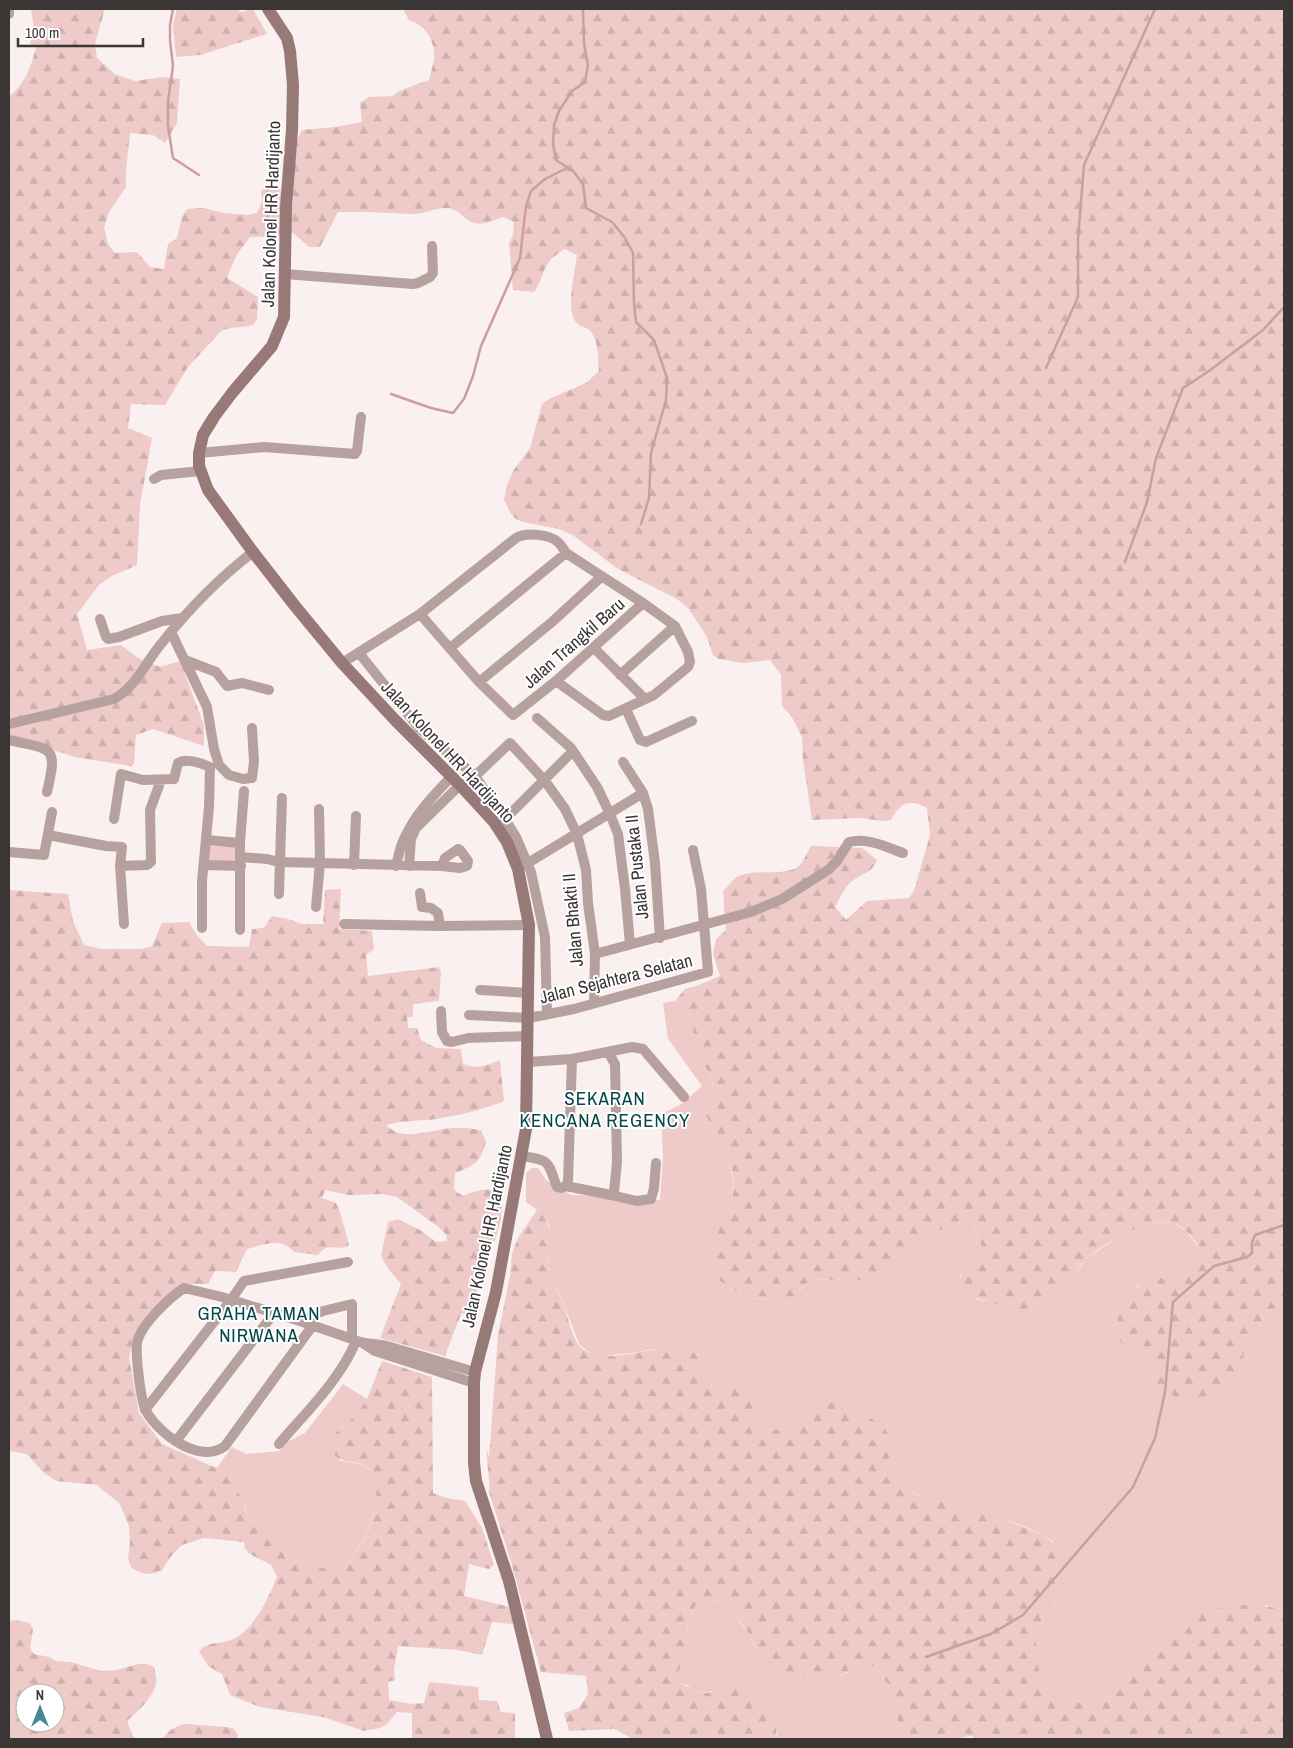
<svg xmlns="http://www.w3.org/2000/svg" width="1293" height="1748" font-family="'Archivo Narrow',sans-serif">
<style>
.green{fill:#eecbc9}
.forest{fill:url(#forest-firs);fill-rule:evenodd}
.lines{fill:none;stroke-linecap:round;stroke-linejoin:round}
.stream{stroke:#cd9e9c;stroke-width:2.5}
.street{stroke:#b6a19f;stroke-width:10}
.secondary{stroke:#977977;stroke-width:12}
.labels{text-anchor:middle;stroke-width:4;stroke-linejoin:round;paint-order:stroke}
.street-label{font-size:18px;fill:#3a3636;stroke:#fff}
.neighbourhood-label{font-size:19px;letter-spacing:1px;fill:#05474c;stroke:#fff}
</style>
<defs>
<pattern id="forest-firs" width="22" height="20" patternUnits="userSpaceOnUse" patternTransform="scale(1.25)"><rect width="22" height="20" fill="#eecbc9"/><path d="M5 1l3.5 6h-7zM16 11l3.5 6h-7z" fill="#cdafad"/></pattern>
</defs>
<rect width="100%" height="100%" fill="#faf0ef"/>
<!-- green -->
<path class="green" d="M209 846 238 847 237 862 208 861Z
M675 1001 686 1008 695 1022 696 1050 709 1073 714 1090 703 1110 727 1151 734 1185 716 1278 745 1298 768 1299 785 1302C797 1295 801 1288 811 1279L837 1280 851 1277 858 1280H880L888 1277 904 1252 947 1226 962 1223C974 1232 980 1234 982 1250L959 1277 976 1299 992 1302 1021 1314 1048 1305 1058 1292 1071 1281 1085 1260 1091 1255 1123 1234 1151 1223 1166 1222 1173 1223 1186 1231 1200 1249 1185 1272 1136 1286 1125 1347 1139 1352 1150 1362 1151 1377 1236 1382 1245 1351 1268 1311 1284 1320V1610L1266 1605 1172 1636 1108 1700 1090 1703H1075L1058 1697 1045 1689 1034 1654 1041 1621 1055 1595 1054 1542C1014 1515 970 1515 927 1499 911 1493 898 1483 884 1474L890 1454 819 1400C802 1423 792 1434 761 1428L754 1415 751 1400 727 1385 712 1386 703 1371 698 1355 684 1349H653L638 1352 605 1356 591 1354 579 1344 562 1300 551 1280 548 1266 547 1246 550 1231 549 1224 537 1210 526 1202V1173L532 1168H538L546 1180 571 1195 616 1196 636 1202 660 1200 663 1156 661 1114 680 1105 702 1086 668 1039 663 1003Z
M343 1384 367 1399 356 1415 332 1436 340 1461C350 1462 363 1463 370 1469 383 1481 374 1518 367 1533 360 1546 350 1560 342 1573L287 1558 258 1517 248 1520 245 1507 216 1469 232 1447 246 1454 280 1451 285 1443 305 1433Z
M725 1600 751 1638 759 1659 801 1677H832L847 1673 853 1667 874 1666C888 1681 898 1703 898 1723L917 1739H775L777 1734 731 1683 717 1690 701 1693 693 1691 688 1686 676 1681 684 1654 689 1645 687 1622 697 1603Z"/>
<!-- forest -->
<path class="forest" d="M31 9H105L95 43 97 58 115 74 135 81 161 77 180 79 177 123 165 143 153 135 130 133 126 170V187L109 212 104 227 108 244 115 253 137 252 150 267 164 269 168 244 177 238 182 217 187 209 204 208 224 213 248 215 257 213 262 201 261 191 271 183 280 189 282 200 293 205 294 146 302 130 336 127 362 122 360 103 369 97 393 96 399 91 429 80C431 71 435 61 434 52 433 37 424 25 409 20L403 9H1284V1320L1268 1311 1245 1351 1236 1382 1226 1393 1211 1400 1179 1398 1165 1392 1151 1377 1150 1362 1139 1352 1125 1347 1116 1335C1118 1323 1118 1307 1124 1297 1133 1282 1169 1277 1185 1272L1200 1249C1193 1236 1181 1223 1166 1222 1146 1219 1099 1246 1085 1260 1079 1266 1076 1275 1070 1282 1067 1286 1062 1288 1059 1292 1052 1299 1049 1306 1040 1310 1036 1312 1030 1314 1026 1314 1014 1314 1004 1307 994 1303 982 1298 963 1299 959 1284 957 1275 976 1257 982 1250 980 1234 974 1232 962 1223L947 1226 904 1252 888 1277 880 1280H858L851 1277 837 1280 812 1279 801 1288 793 1300 785 1302 768 1299 745 1298 716 1278C717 1263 715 1247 718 1232 720 1215 734 1202 734 1184 732 1156 716 1134 703 1110L714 1089C712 1083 711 1077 708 1071 704 1064 699 1058 696 1051 687 1026 706 1021 675 1001L685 989 699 985 720 976 713 954 716 939 726 930 723 891C728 887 732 880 737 877 754 868 787 877 799 866 804 861 807 853 811 846L862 848 877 860C871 875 860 873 850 883 843 889 839 900 835 907L846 920 867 901 909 898 914 891 930 835 927 808C909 797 899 804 891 820L883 821 860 818 812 820 803 760 802 737 792 717 782 706 781 675 770 660 742 663 719 659 713 655 707 637 689 609 677 599 618 569 574 536 559 529 523 522 516 519 511 514 504 500 507 485 513 471 530 448 542 404 549 399 586 383 599 371C598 359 599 337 588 329 584 326 579 327 575 321 566 306 575 272 577 255L565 249C559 253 553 256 549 262 542 271 541 283 534 292L513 290 509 243 513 235 514 222 503 217C491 221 476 229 465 218 461 214 455 209 449 208 436 207 425 214 413 214L366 212H338L320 247H309L293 233 283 236 250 237 236 256 227 278 258 297 257 319 253 325C242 328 231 326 221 331L188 367 165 405 131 404 128 428 152 438 140 505 137 565 112 576 99 585 77 614 87 650 121 645 138 658 160 667 180 661 204 725V746L153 729 136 735 134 764 131 766 74 757 9 735V96C24 86 32 65 36 47L30 44 34 29Z
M177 9H238L240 12 253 9 267 34 200 55 176 57 173 24Z
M341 889 339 929 372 931 374 949 366 955 368 976 439 967 441 972 439 1001 413 1004V1017H407L408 1028H417L421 1040 436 1048 461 1049 463 1064C476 1070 488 1065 500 1060L504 1101C483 1110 459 1115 436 1119 419 1121 403 1120 386 1125 403 1143 431 1129 453 1128 462 1127 472 1129 481 1130L486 1142C480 1163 475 1165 455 1173L454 1190 463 1196C474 1191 491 1186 502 1193L501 1219 495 1241 481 1249 475 1281 479 1299 475 1312 461 1314 445 1356 380 1338 401 1284 389 1270 381 1256 388 1222 398 1219 420 1230 436 1242 446 1241 447 1236 441 1229 397 1197 383 1194 348 1195 325 1190 322 1198 336 1203C342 1215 345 1231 349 1245 338 1253 328 1240 318 1255L294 1252C279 1236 265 1245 247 1249L236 1272 215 1271 208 1284H186L135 1338 129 1357 139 1413 162 1444 223 1471C236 1482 244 1504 248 1520L258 1517 287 1558 342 1573C350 1560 360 1547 367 1534 374 1519 383 1480 369 1468 354 1457 343 1468 329 1449L332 1436 356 1415 367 1399 382 1361 432 1377 433 1493 446 1498 465 1501 482 1528 494 1565 489 1569 469 1564 464 1596 510 1607 513 1624 492 1622 482 1655 458 1650 398 1646 394 1670 395 1680 388 1682 389 1700 412 1704 424 1703 429 1682 478 1687 479 1700 497 1701 501 1712 515 1713V1739H412V1713L397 1712 387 1724 380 1728 364 1731 323 1717 260 1707 230 1695 222 1674 208 1666 199 1651C208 1642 216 1644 228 1641 251 1636 269 1597 277 1577L271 1565 250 1554 245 1549 244 1542 204 1538 182 1545 171 1556 162 1570 155 1573 147 1574 139 1572 132 1568 128 1559 130 1543 129 1526 120 1504 97 1485 56 1481 43 1472 27 1454 9 1451V890L68 894 73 921 84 945 102 949H142L152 946 162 923 189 922 196 934 207 946 249 947 252 929 264 928 272 916 288 919 302 924H323L325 890Z
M537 1210C561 1233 544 1239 548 1266 549 1278 555 1287 560 1297 568 1312 569 1330 578 1344 599 1372 655 1341 684 1349 689 1350 694 1353 698 1355L703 1371 712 1386 727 1385 743 1386 751 1400 754 1415 762 1428C792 1434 802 1423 819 1400L853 1408 882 1425 891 1439 890 1454 884 1474 913 1493 927 1499 995 1516 1041 1534 1054 1543 1064 1566 1055 1595 1041 1621 1034 1654 1045 1688 1058 1697 1075 1703H1090L1108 1700 1182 1624C1212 1604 1250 1600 1284 1610V1739H974L972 1736 964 1737 962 1739H917L898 1723C898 1703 888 1681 874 1666L853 1667C849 1671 846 1673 840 1675 822 1681 779 1679 765 1666 757 1659 755 1647 751 1638 744 1625 733 1612 724 1600L697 1603 687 1622 689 1645 684 1654 676 1681C684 1684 694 1692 701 1693 716 1694 728 1681 737 1682 756 1686 782 1721 775 1739H633L614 1729 569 1731 564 1713 579 1708 588 1694 586 1676 541 1672 511 1562 488 1489 490 1492 486 1447 489 1458 498 1335 510 1276 512 1253 518 1238Z
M15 1620 30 1623 33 1630 30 1648 34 1654 49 1657 56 1661 71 1662 101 1671 116 1670 139 1664H147L154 1667C155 1672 157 1678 156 1683 154 1697 137 1712 127 1721L133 1736 136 1739H9V1621ZM25 1693H55V1723H25Z
M186 1724 227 1727 234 1729 238 1735 237 1739H162C169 1730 175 1726 186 1724Z"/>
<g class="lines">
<!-- stream -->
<path class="stream" d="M173 9 170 25V40L173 66 168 102V126L173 158 199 175
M583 9 584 44 588 65 585 82 572 91 559 111 554 125 553 144 556 160 573 171 583 184 586 208 612 222 625 238 633 253 634 304 636 322 654 340 667 378 666 400 651 453 649 498 641 524
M1046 368 1078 297V239L1084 165 1155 9
M391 394 431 408 453 413 464 399 473 376 481 346 520 258 526 206 531 191 545 179 569 167
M1125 562 1147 502 1156 458 1183 388 1209 371 1263 330 1284 307
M926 1657 991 1634 1023 1615 1133 1487 1155 1438 1165 1392 1173 1302 1214 1266 1247 1257 1252 1253V1243L1255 1235 1284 1225"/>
<!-- street -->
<path class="street" d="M9 14V9
M285 274 413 284 418 283 430 277 433 273 432 246
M199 453 264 447 355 454 357 451 361 417
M154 479 161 475 200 471
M420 614 479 682 513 715 556 681 643 603
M100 619 106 637 108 639 119 637 162 621 182 618
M171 632 207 707 214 749 219 765 229 775 243 779 252 778 254 762 252 728
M450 648 566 553
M594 648 645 699
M359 653 419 728 475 776 505 819 516 837 531 872 545 937 547 1014
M185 660 216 672 227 686 242 683 269 690
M342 663 420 614 516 538C526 532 551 534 559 543 562 546 564 550 566 553L643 603 675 626 688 652 690 662 688 667 654 695 609 716 603 715 556 681
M620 675 675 626
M479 682 552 622 601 577
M626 709 640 740 646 742 692 721
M537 718 571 748 597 787 610 814 618 834 625 889 630 944
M9 724 114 699C137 686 145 663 161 644 188 610 218 579 253 552
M9 740C53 750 58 745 47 792
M623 762 643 793 648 809 655 863 660 938
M475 776 510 743 545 781 565 809 577 834 586 870 588 903 595 954 594 1003
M114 819 121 774 143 780 174 779 178 763C186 758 201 763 210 767L209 807 202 881V928
M505 819 573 751
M48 835 106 846 122 847 120 866 124 924
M206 840 240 843
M9 852 44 855 52 812
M241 857 267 859 279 862 442 866 460 868 467 866 468 861 460 850 458 849 445 858 442 866
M528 863 643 793
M204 865 241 866
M354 865 356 816
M120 866 147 865 151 862 150 810 161 780
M396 866C398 857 400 847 404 839 415 814 433 796 452 776
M409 866 411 839 416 828 460 785
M420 893 422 907 431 908 438 913 440 926
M279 894 282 798
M316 907 320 863 319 809
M344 924 440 926 529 925
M240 930V843L244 791
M595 954 751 912 782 899 828 870 837 861 849 842C867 837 886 847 903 853
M480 990 529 993
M441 1011 442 1032 447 1041 452 1042 468 1038 527 1036
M469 1015 529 1018 574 1009 708 972 701 889 693 850
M572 1059 632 1047 643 1049 684 1097
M522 1156C551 1160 547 1161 557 1187L561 1188 566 1186 568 1181 572 1059 528 1062
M566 1186 611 1195 614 1192 617 1162 615 1064 608 1052
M611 1195 637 1201 651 1199 654 1188 656 1163
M300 1321 323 1311 352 1304V1339
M313 1325 225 1446C200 1465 159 1434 146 1411 141 1401 134 1350 138 1339 144 1322 169 1298 184 1288L222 1297 300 1321 352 1339C363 1345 375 1343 387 1346L475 1372
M364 1344 375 1351 474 1383
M145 1410 231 1300 244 1281 348 1262
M176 1441 274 1313
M279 1444C306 1412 340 1380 356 1341"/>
<!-- secondary -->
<path class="secondary" d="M268 9 287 38 290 51 293 85 292 130 286 207 284 317 272 346 232 393 214 417 203 435 199 453V466L208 490 253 552 295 606 342 663 396 721 460 785 494 822 507 842 518 869 529 925 526 1129 496 1292 475 1372 474 1383V1463L476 1481 509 1581 547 1739"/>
</g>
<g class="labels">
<!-- street labels -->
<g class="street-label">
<text transform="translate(271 214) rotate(-88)" y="6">Jalan Kolonel HR Hardijanto</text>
<text transform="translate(574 643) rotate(-41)" y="6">Jalan Trangkil Baru</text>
<text transform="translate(448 752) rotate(47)" y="6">Jalan Kolonel HR Hardijanto</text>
<text transform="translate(637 867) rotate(-96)" y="6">Jalan Pustaka II</text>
<text transform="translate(573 920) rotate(-95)" y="6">Jalan Bhakti II</text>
<text transform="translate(616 979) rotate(-14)" y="6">Jalan Sejahtera Selatan</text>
<text transform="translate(487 1236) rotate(-78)" y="6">Jalan Kolonel HR Hardijanto</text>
</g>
<!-- neighbourhood labels -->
<g class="neighbourhood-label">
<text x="605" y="1105">SEKARAN<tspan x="605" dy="22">KENCANA REGENCY</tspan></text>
<text x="259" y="1320">GRAHA TAMAN<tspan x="259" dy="22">NIRWANA</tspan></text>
</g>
</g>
<!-- border -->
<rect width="1293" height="1748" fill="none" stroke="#3a3636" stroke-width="20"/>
<!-- north arrow -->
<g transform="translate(40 1708)"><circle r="24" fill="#ffffff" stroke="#b0afaf"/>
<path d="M0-4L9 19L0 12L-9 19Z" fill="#448b91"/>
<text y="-8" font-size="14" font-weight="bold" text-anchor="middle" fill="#3a3636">N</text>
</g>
<!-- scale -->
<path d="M18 38v8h125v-8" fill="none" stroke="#3a3636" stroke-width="2.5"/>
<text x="25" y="38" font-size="15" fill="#3a3636" stroke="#ffffff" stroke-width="4" paint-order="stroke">100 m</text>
</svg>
